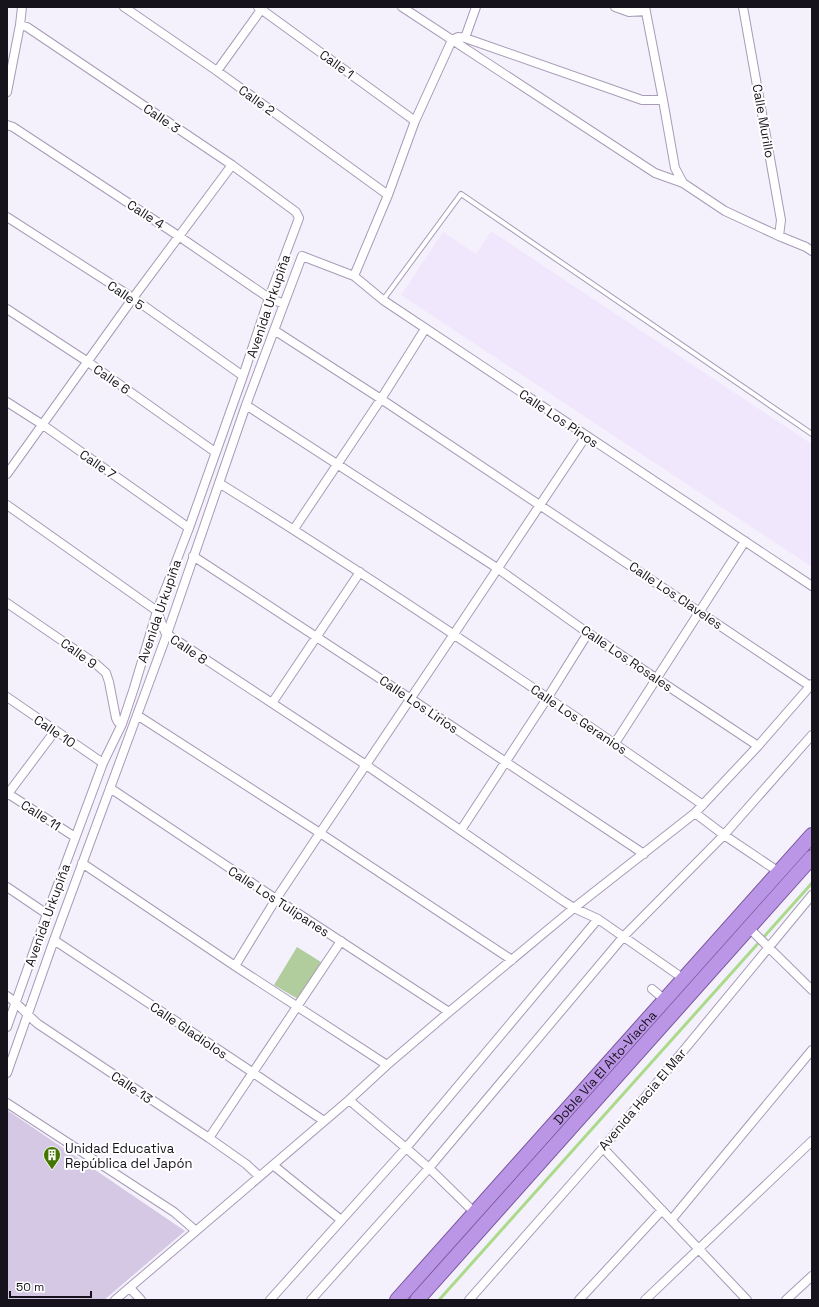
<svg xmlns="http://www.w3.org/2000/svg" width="819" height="1307" font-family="'Space Grotesk',sans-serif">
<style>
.built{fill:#f1e7fd}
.green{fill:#b1cd9e}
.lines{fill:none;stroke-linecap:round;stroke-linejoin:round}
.stream{stroke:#abda8b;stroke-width:3}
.building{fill:#d4c8e4}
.service-casing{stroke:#a79bb6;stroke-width:6}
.minor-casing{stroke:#a79bb6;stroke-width:10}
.trunk-casing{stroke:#78579b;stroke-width:16}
.service{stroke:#fff;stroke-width:4}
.minor{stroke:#fff;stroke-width:8}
.trunk{stroke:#bc96e6;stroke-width:14}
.labels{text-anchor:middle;stroke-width:4;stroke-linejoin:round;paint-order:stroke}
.street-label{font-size:13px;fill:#17131c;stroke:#fff}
.poi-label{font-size:13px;fill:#17131c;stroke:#fff;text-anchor:start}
</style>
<rect width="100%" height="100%" fill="#f5f1fc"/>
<!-- built -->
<path class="built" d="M491 231 812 444V567L401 295 443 232 476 254Z"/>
<!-- green -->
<path class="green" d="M297 947 321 962 298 999 274 985Z"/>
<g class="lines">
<!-- stream -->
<path class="stream" d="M439 1300 812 883"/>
</g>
<!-- building -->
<path class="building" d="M7 1110 185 1231 104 1300H7Z"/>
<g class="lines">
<defs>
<path id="service" d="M383 300 461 194 812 434"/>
<path id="minor" d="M124 7 217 71 388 195
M258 7 415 121
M402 7 655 173 683 183
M615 7 629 12 646 11
M645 7 663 100 675 168 683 183 725 211 779 236 806 247 812 251
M743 7 781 220 779 236
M465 38 476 7
M217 71 263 7
M7 92 20 25 22 7
M7 125 13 127 180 237 269 298 284 304
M7 217 133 298 243 376
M354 276 388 195 415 121 452 40 458 37 465 38 642 100H663
M7 309 88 362 215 452
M274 330 381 399 810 686
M7 402 43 425 189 528
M246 405 497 568 588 633 758 746
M7 474 133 298 232 165
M219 483C384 585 544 694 703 805
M7 505 157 611 165 632 167 634 366 765 563 901 574 908 598 919 684 979
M294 529 381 399 425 329
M193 556 411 699 644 854
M7 603 96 664 106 673 109 682 116 718 118 722 122 724
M7 697 103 763
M272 703 360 572
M137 715 320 833 512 960
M615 743 745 541
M110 788 276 899 449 1012
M7 793 75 837
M7 795 55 731
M695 813 724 835 779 872
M461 830 548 697 588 633
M82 863 235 966 387 1065
M7 887 47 914
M749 928 812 990
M54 940 252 1072 324 1121
M235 966 276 899 320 833 454 634 586 436
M652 989 665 1000
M7 996C19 1004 27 1015 38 1024L209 1138 246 1164 259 1176
M7 1027 47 914 103 763 122 724 134 688 157 611 189 528 243 376 269 298 299 218 296 212 232 165 27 27 20 25
M7 1073 54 940 167 634 246 405 302 256 354 276 383 300 812 586
M349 1100 406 1148 429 1168 475 1213
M7 1103 174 1212 196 1231
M209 1138 341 941
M603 1148 747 1300
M273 1165 341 1220
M672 1219 812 1050
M130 1288 141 1300
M115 1300 196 1231 349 1100 387 1065 449 1012 574 908 695 813 758 746 812 684
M270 1300 406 1148 598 919
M311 1300 429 1168 624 936 724 835 812 735
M469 1300 603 1148 812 895
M579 1300 662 1210
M645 1300 812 1141
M786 1300 812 1276"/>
<g id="trunk">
<path id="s1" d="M397 1300 812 835"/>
<path d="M417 1300 812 857"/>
</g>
</defs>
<!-- service casing -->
<use href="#service" class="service-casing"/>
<!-- minor casing -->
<use href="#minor" class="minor-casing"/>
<!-- trunk casing -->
<use href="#trunk" class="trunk-casing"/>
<!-- service -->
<use href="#service" class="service"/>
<!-- minor -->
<use href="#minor" class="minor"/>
<!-- trunk -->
<use href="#trunk" class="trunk"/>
</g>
<!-- icons -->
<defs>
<symbol id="building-pin" viewBox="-11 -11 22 30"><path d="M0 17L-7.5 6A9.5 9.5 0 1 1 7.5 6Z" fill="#427601" stroke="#fff"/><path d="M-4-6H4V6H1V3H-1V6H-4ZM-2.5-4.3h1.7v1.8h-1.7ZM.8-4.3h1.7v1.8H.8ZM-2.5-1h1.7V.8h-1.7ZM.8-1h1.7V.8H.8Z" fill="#fff"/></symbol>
</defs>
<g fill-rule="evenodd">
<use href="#building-pin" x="42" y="1145" width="20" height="27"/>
</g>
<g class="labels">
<!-- street labels -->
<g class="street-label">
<text transform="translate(337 64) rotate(36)" y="5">Calle 1</text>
<text transform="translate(257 100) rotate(36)" y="5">Calle 2</text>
<text transform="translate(162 118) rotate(34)" y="5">Calle 3</text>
<text transform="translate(764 121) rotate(80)" y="5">Calle Murillo</text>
<text transform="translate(146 214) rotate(33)" y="5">Calle 4</text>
<text transform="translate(126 295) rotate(34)" y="5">Calle 5</text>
<text transform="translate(268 306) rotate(-71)" y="5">Avenida Urkupiña</text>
<text transform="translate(112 379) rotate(35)" y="5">Calle 6</text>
<text transform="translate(559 418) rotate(34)" y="5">Calle Los Pinos</text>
<text transform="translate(98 464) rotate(35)" y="5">Calle 7</text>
<text transform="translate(676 595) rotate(34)" y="5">Calle Los Claveles</text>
<text transform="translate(159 611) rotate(-71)" y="5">Avenida Urkupiña</text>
<text transform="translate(189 649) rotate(34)" y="5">Calle 8</text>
<text transform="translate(79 653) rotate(36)" y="5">Calle 9</text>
<text transform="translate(627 658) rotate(34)" y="5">Calle Los Rosales</text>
<text transform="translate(419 704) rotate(34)" y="5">Calle Los Lirios</text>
<text transform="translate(579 719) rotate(34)" y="5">Calle Los Geranios</text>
<text transform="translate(55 731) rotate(34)" y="5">Calle 10</text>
<text transform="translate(41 815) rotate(33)" y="5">Calle 11</text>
<text transform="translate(279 901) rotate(33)" y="5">Calle Los Tulipanes</text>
<text transform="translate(47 915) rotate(-70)" y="5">Avenida Urkupiña</text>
<text transform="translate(189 1030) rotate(34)" y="5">Calle Gladiolos</text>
<text dy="5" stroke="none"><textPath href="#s1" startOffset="312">Doble Vía El Alto-Viacha</textPath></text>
<text transform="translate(132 1087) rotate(34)" y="5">Calle 13</text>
<text transform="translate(642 1099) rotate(-50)" y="5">Avenida Hacia El Mar</text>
</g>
<!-- poi labels -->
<g class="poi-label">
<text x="65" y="1153">Unidad Educativa<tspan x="65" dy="15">República del Japón</tspan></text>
</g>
</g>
<!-- border -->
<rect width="819" height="1307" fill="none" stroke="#17131c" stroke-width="16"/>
<!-- scale -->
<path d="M10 1291v6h81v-6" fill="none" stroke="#17131c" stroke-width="2"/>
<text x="16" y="1291" font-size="12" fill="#17131c" stroke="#ffffff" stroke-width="3" paint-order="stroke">50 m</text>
</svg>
